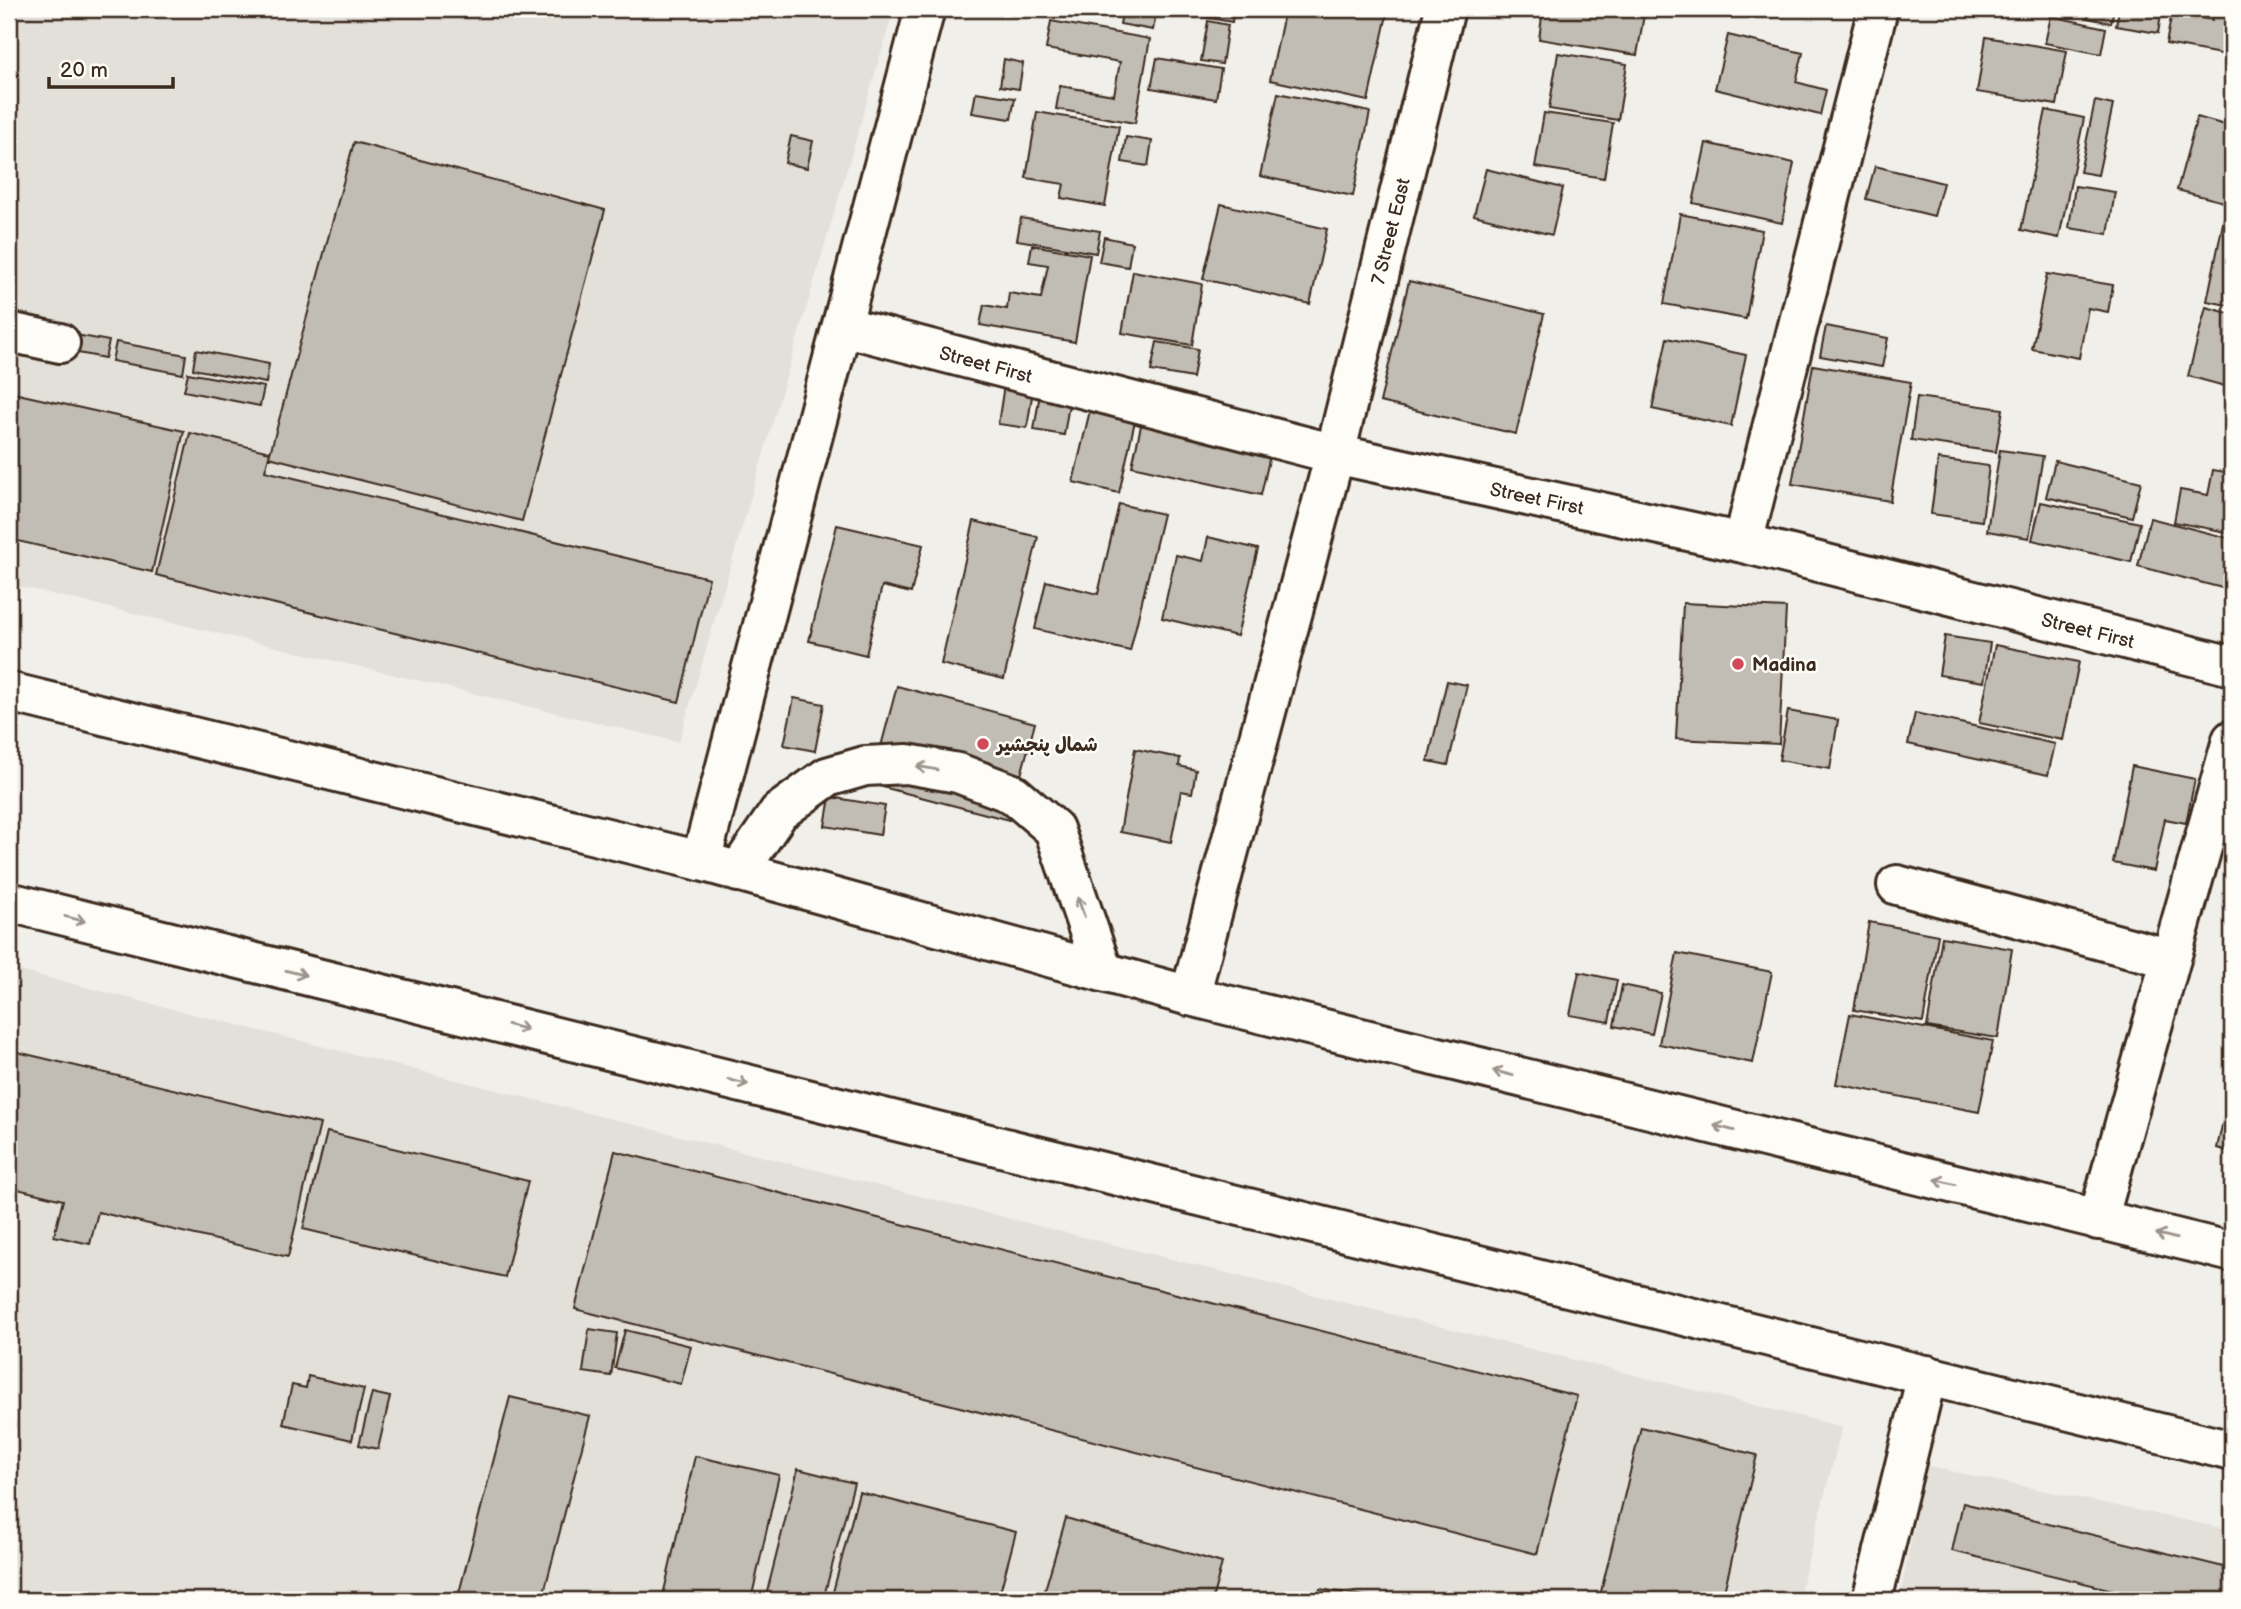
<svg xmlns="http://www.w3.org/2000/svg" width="2241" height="1609" font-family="'Balsamiq Sans','Playpen Sans Arabic',sans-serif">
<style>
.built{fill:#e3e0da}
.building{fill:#c1bcb4;stroke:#3b2a1e;stroke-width:2}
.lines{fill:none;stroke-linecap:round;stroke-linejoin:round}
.minor-casing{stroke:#3b2a1e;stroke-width:44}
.major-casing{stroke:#3b2a1e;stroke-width:44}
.minor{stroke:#fdfcf7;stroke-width:38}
.major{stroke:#fdfcf7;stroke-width:38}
.oneway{stroke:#9c938a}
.poi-dot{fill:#d1495b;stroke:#fdfcf7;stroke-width:2.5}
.labels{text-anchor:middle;stroke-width:5;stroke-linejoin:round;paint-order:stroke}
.street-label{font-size:19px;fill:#3b2a1e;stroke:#fdfcf7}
.poi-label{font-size:19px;font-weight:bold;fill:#3b2a1e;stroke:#fdfcf7;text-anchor:start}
</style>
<rect width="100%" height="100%" fill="#f1efea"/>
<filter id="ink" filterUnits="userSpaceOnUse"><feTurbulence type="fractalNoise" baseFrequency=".0143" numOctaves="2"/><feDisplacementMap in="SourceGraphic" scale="14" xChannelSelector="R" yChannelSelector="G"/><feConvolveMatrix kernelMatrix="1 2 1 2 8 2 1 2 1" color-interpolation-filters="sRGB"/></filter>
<g filter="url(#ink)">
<!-- built -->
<path class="built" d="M9 9H894L679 742 9 584Z
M9 968 1842 1427 1798 1600H9Z
M1926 1466 2232 1530V1600H1899Z"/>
<!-- building -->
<path class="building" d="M1056 9H1095L1093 19 1055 13Z
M1123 9H1157L1153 30 1120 24Z
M1205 9H1234L1232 22 1204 17Z
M1285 9 1388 10 1368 101 1270 80Z
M1543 9H1645L1637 55 1539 39Z
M2090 9H2114L2111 23 2088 18Z
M2119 9H2162L2158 33 2116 26Z
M2214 9H2232V56L2166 44 2172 12 2212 20Z
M2051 16 2106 28 2101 54 2045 43Z
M1051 21 1150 39 1135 123 1056 109 1060 86 1114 95 1120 62 1046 49Z
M1208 21 1228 25 1222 64 1201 61Z
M1728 35 1803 53 1796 82 1826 90 1820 115 1715 89Z
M1986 37 2067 51 2057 105 1977 92Z
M1558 53 1627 64 1618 120 1549 109Z
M1157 58 1221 69 1216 99 1151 88Z
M1004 59 1023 63 1019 89 1000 86Z
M976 92 1015 98 1011 119 972 113Z
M1278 93 1370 112 1353 196 1260 176Z
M2095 101 2113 105 2098 175 2080 172Z
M2046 110 2084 118 2059 238 2021 230Z
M1037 112 1119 126 1105 206 1061 198 1064 184 1026 178Z
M1544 113 1613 123 1604 178 1535 167Z
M2197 117 2232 127V204L2177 190Z
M791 136 813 141 807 168 785 163Z
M1126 137 1152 141 1148 166 1122 162Z
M354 142 605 210 522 521 269 457Z
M1706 143 1794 163 1782 223 1693 203Z
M1875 166 1943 183 1934 216 1866 199Z
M1486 169 1563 188 1552 235 1474 215Z
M2075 186 2115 192 2108 234 2069 228Z
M1221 204 1327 229 1310 304 1203 279Z
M1680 214 1762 230 1746 319 1664 304Z
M1021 218 1100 231 1096 253 1017 240Z
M2224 218 2232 220V306L2207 301Z
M1104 237 1132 243 1128 267 1099 262Z
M1032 245 1090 255 1075 342 980 325 984 305 1007 309 1009 293 1041 298 1048 265 1029 262Z
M1133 271 1202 284 1192 345 1122 333Z
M2047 274 2113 285 2108 312 2088 308 2079 358 2032 349Z
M1409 281 1544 314 1516 434 1380 402Z
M2206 307 2232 314V388L2188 376Z
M1826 326 1888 338 1882 367 1820 356Z
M65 333 109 341 105 358 62 350Z
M1667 338 1746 355 1731 426 1652 409Z
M116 342 186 355 183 374 112 361Z
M1157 342 1198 349 1193 378 1151 371Z
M196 350 269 364 266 383 193 369Z
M1813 365 1911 382 1890 501 1792 484Z
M188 373 264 387 260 406 184 391Z
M1004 385 1033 390 1027 428 998 424Z
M9 392 184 431 152 572 9 539Z
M1040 393 1070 398 1064 435 1034 430Z
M1917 397 2003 409 1996 452 1911 440Z
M1091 406 1136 416 1119 493 1073 482Z
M1142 421 1271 451 1261 495 1132 466Z
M190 433 270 452 265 471 709 578 679 702 156 575Z
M2000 450 2043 456 2029 538 1987 531Z
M1938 459 1989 466 1982 521 1931 514Z
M2055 461 2141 482 2132 517 2046 497Z
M2213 470 2232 473V533L2174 522 2180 490 2208 495Z
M2041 502 2140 523 2131 562 2032 540Z
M1119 504 1163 514 1130 651 1035 629 1046 581 1098 594Z
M2150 518 2232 539V562L2226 589 2138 566Z
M974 521 1038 537 1004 679 941 664Z
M837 525 923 545 911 593 882 586 866 655 809 641Z
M1208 537 1258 549 1237 636 1162 618 1176 555 1203 561Z
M1683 603 1786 608 1779 744 1676 739Z
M1945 636 1990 643 1984 682 1939 675Z
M1995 645 2079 662 2063 740 1979 723Z
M1447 681 1467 685 1448 765 1428 761Z
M897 686 1035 723 1009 820 871 784Z
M794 698 824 704 815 751 784 745Z
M1788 711 1838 720 1830 769 1779 760Z
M1915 713 2055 744 2048 775 1908 744Z
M1135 749 1180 758 1179 766 1196 770 1192 793 1181 791 1171 842 1120 832Z
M2132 766 2195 779 2186 823 2165 819 2154 871 2113 863Z
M830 797 885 806 880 835 825 826Z
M1869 922 1938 935 1923 1022 1854 1010Z
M1942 937 2012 949 1998 1038 1927 1027Z
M1677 953 1772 972 1753 1063 1659 1044Z
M1579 972 1617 980 1609 1022 1570 1015Z
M1622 985 1661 993 1652 1034 1614 1026Z
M1850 1014 1993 1041 1979 1112 1836 1084Z
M9 1050 320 1124 288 1257 98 1212 90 1244 54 1236 63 1200 9 1187Z
M2232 1081V1152L2217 1148Z
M327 1132 528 1181 505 1277 303 1229Z
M615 1151 1577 1396 1537 1554 575 1309Z
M589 1329 617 1333 611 1376 583 1372Z
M625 1330 691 1346 681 1384 615 1368Z
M308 1376 364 1389 352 1440 283 1424 292 1385 306 1388Z
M372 1393 390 1397 378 1449 359 1445Z
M510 1397 590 1416 542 1600H503L459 1593Z
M1641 1427 1757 1455 1722 1600H1599Z
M695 1456 779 1475 751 1600H662Z
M798 1469 854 1483 823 1600H765Z
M859 1492 1016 1532 998 1600H831Z
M1963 1503 2232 1569V1600H2154L1952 1551Z
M1066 1518 1222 1563 1212 1600H1042Z
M1320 1589 1390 1600H1318Z"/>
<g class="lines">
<defs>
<path id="minor" d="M842 326 1335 454 1743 543 2232 666
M9 332 60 343
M1743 543 1878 9
M701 861 925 9
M738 872 779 812 827 777 865 766 907 764 958 773 1013 794 1054 829 1103 972
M1897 885 2171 959
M1190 996 1335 454 1445 9
M2098 1220 2232 740
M1872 1600 1927 1375"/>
<path id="major" d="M9 692 701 861 1190 996 2232 1252
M9 902 2232 1451"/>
</defs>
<!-- minor casing -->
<use href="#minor" class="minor-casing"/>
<!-- major casing -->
<use href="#major" class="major-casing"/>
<!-- minor -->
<use href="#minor" class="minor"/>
<!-- major -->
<use href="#major" class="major"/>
</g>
<!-- one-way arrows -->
<defs><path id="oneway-shaft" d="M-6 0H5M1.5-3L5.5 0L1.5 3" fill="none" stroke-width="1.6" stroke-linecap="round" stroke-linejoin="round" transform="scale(1.75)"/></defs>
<g class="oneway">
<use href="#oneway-shaft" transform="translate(927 768) rotate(-170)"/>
<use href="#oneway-shaft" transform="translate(1081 907) rotate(-109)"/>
<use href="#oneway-shaft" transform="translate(75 919) rotate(14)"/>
<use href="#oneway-shaft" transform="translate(296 973) rotate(14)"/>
<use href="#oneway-shaft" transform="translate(517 1027) rotate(14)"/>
<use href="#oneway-shaft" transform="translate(1503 1073) rotate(-166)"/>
<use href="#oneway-shaft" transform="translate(738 1082) rotate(14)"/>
<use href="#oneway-shaft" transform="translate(1724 1128) rotate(-166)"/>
<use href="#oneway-shaft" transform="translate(1945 1182) rotate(-166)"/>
<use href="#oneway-shaft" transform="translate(2166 1236) rotate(-166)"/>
</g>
</g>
<!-- markers -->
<g class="poi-dot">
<circle cx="1738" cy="664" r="7"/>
<circle cx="983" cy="744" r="7"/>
</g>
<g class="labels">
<!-- street labels -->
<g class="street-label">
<text transform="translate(1390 231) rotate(-76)" y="7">7 Street East</text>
<text transform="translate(986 364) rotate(15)" y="7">Street First</text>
<text transform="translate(1537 498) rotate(12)" y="7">Street First</text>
<text transform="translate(2088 630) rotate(14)" y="7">Street First</text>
</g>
<!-- poi labels -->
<g class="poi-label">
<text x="1752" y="671">Madina</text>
<text x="997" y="751">شمال پنجشیر</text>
</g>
</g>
<!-- margin -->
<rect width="2241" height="1609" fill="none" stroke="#fdfcf7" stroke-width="35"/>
<rect x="18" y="18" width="2206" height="1574" fill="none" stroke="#3b2a1e" stroke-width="2.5" filter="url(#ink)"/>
<!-- scale -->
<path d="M49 77v10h124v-10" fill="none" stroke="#3b2a1e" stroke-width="3.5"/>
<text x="60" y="77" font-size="21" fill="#3b2a1e" stroke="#fdfcf7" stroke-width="5" paint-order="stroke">20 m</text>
</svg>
